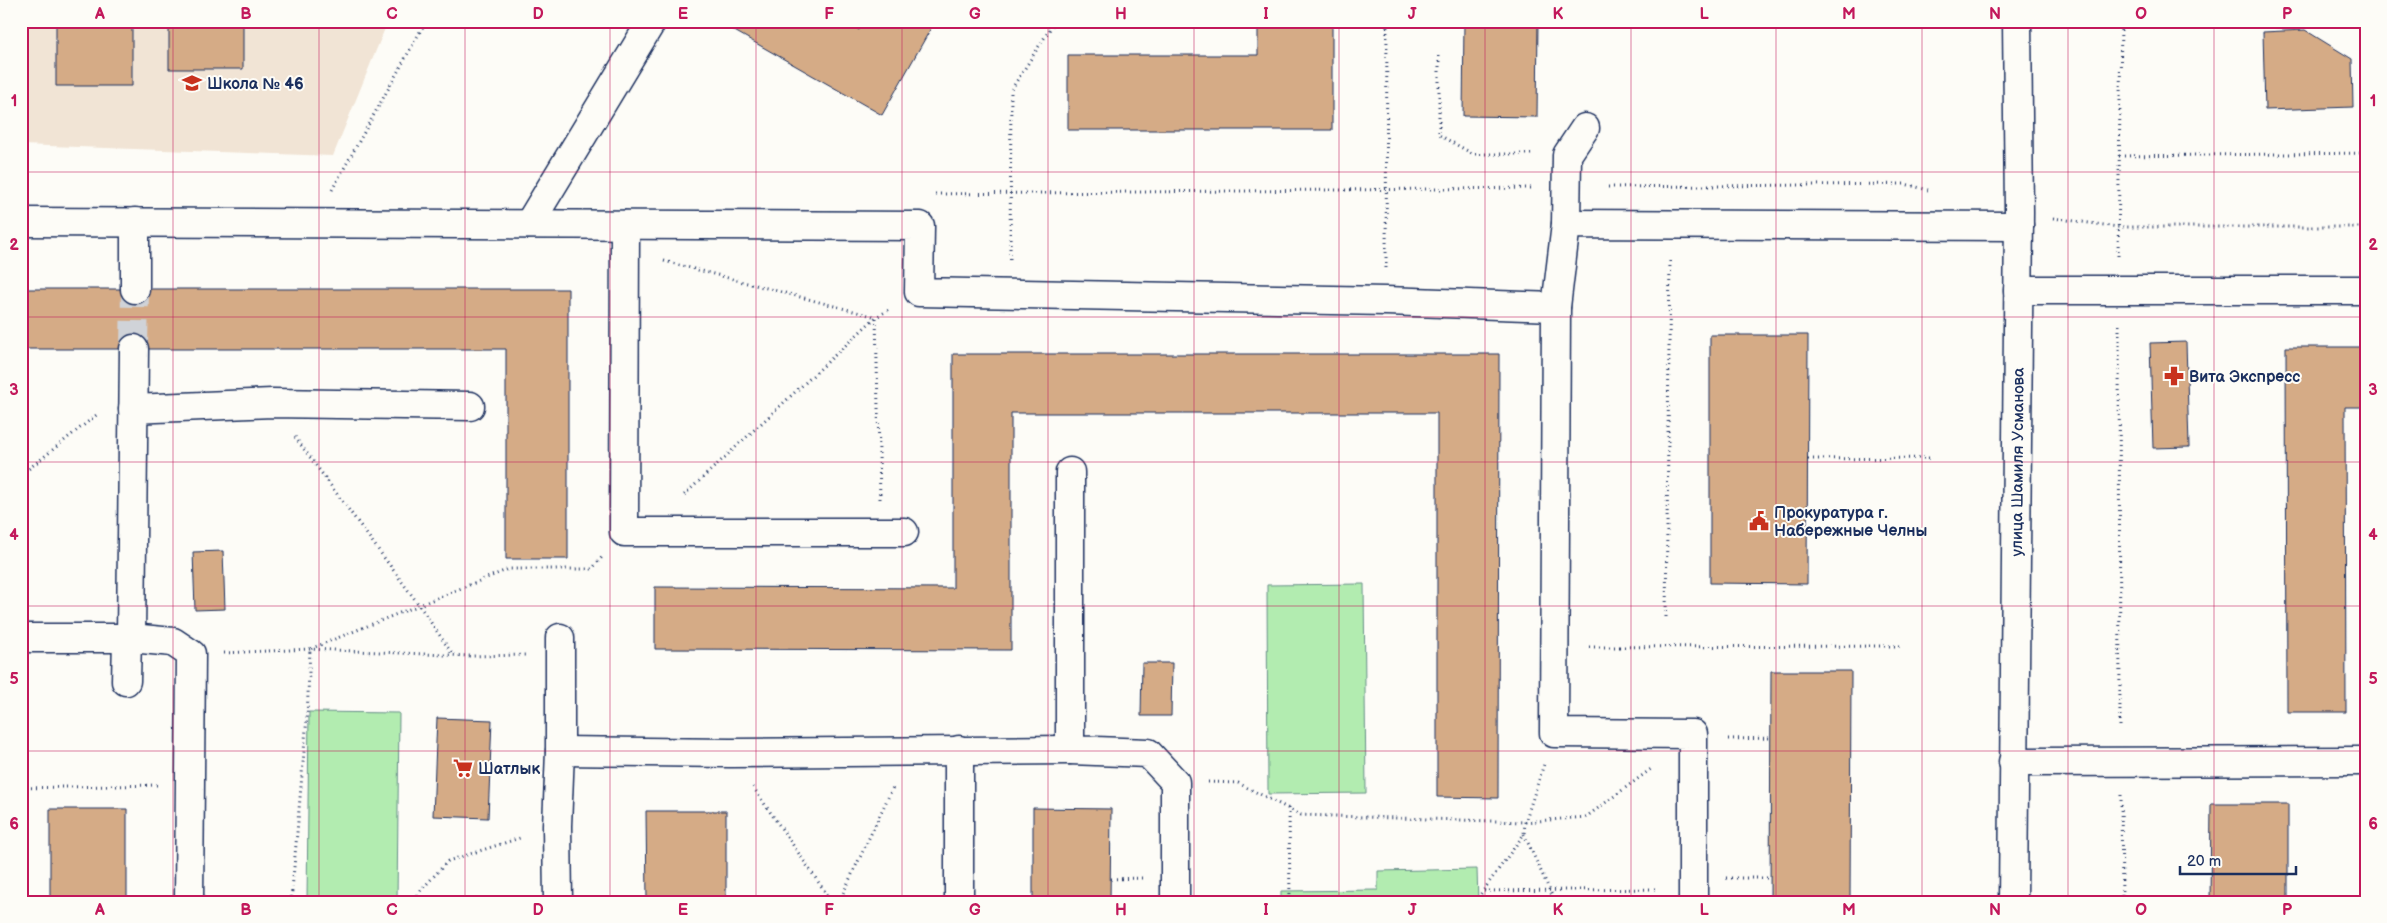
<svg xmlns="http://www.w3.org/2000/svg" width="2387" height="923" font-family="'Balsamiq Sans',sans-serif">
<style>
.built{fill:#f1e4d5}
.green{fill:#b2ecb0;stroke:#668e87}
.building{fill:#d5ab86;stroke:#1b2f5e}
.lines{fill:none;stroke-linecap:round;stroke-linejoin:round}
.minor-tunnel{stroke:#d0d3d8;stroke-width:28;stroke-dasharray:28 14;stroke-linecap:butt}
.minor-casing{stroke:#1b2f5e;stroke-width:31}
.path{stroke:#1b2f5e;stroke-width:3;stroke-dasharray:1 4;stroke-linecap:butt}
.minor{stroke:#fdfcf7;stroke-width:28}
.grid{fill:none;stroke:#c2185b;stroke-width:1;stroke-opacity:0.55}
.labels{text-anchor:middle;stroke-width:4;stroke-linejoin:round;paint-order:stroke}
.poi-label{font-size:16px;font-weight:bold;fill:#1b2f5e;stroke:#fdfcf7;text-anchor:start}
.street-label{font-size:16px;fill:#1b2f5e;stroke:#fdfcf7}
.neatline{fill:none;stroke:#c2185b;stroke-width:2}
.grid-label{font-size:16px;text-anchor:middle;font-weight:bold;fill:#c2185b}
</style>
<rect width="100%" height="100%" fill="#fdfcf7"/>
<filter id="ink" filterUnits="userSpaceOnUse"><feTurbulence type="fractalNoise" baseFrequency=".02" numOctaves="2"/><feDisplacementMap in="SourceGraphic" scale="10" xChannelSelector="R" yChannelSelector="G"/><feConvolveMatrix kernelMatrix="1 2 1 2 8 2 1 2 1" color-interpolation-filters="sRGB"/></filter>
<g filter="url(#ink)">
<!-- built -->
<path class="built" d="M21 21H388L333 156 21 145Z"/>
<!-- green -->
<path class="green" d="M1364 584 1366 793 1268 794 1267 585Z
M309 712 399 713 397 902H307Z
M1477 869 1478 902H1281V891L1378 890V871Z"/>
<!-- building -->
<path class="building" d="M21 21H243V69H169V24H132V86H56V24H21Z
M717 21H844L859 30 864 21H935L882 115Z
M1258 21H1332V130H1068V55H1258Z
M1464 21H1538L1537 117 1463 116Z
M2305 30 2352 59 2353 107 2265 110 2263 32Z
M21 289H568V559H506V349H21Z
M1710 335H1808L1807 584 1710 583Z
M2186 342 2189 447 2153 448 2150 343Z
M2286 347H2366V407H2345L2346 712H2287Z
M953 354H1499L1498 798 1437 797V413H1011V650L655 649V587L953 588Z
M223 551 225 609 195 610 193 552Z
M1142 663H1172L1171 716H1141Z
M1771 671H1851L1850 902H1770Z
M437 718 492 720 488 818 433 816Z
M2211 804H2288V902H2210Z
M1033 808 1111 809 1110 902H1033Z
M50 809H127V902H50Z
M646 811H726V902H647Z"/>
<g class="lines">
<!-- minor-tunnel -->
<path class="minor-tunnel" d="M134 349 135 289"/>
<defs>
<g id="minor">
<path d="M21 222 920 226 919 292 1386 301 1556 307 1566 224 2019 226"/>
<path d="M529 224 652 21"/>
<path d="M1566 224 1567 155 1585 128"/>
<path d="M625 225 624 532H904"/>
<path d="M135 289V222"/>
<path d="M2018 290H2366"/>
<path d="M1556 307 1554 733 1693 734V902"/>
<path d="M133 409 272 403 470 406"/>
<path d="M1070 472V750L1148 753 1175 782V902"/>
<path d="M21 638H131L173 642 191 654 189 902"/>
<path d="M131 638 134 349"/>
<path d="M126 681 127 638"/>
<path d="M959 750V902"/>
<path d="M560 751 730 753 1070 750"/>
<path d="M2013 762 2366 761"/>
<path d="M558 902 557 826 560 751V638"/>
<path id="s1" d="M2013 902 2019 212 2017 21"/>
</g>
</defs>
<!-- minor casing -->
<use href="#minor" class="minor-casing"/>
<!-- path -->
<path class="path" d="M1439 56V135L1473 154H1532
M2119 156 2366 153
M1608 187 1905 184 1928 190
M332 190 426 21
M935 194 1534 188
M2053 218 2118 227H2366
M2118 256 2121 21
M1010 259 1011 90 1055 21
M664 261 876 317 682 497
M1386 268 1387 21
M2119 325 2120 729
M295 437 419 605 453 655
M1808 459 1933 458
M21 475 99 413
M880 499 876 317 891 309
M1666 617 1670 258
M1589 647 1904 646
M224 653 310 649 469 656 527 655
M1728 739 1771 738
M1208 782 1238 783 1301 815 1525 822 1586 817 1651 769
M753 787 832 902
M21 788 157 785
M2121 795 2122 902
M1289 808 1290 902
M1524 834 1555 902
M1726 878H1770
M1111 879 1142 878
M1484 891 1659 889
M291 902 307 717 310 649 509 569H592L602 557
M410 902 448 861 523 837
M839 902 894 785
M1475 902 1524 834 1525 822 1544 764"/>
<!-- minor -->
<use href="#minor" class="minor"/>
</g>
</g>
<!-- grid -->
<path class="grid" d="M173 21V902M319 21V902M465 21V902M610 21V902M756 21V902M902 21V902M1048 21V902M1194 21V902M1339 21V902M1485 21V902M1631 21V902M1776 21V902M1922 21V902M2068 21V902M2214 21V902M21 172H2366M21 317H2366M21 462H2366M21 606H2366M21 751H2366"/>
<!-- icons -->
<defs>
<symbol id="school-bare" viewBox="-9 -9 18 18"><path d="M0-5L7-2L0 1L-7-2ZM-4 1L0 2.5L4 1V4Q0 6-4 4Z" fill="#c8321e" stroke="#fdfcf7" stroke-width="2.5" paint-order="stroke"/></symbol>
<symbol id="pharmacy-bare" viewBox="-9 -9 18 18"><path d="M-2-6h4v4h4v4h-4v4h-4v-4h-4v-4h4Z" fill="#c8321e" stroke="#fdfcf7" stroke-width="2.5" paint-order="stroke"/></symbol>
<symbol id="civic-bare" viewBox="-9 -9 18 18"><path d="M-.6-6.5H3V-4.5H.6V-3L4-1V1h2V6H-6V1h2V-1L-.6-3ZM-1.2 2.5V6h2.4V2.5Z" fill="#c8321e" stroke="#fdfcf7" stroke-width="2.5" paint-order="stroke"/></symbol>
<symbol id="supermarket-bare" viewBox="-9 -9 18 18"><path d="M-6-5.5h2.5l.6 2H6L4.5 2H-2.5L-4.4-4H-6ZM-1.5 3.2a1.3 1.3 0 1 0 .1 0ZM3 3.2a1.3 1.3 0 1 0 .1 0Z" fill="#c8321e" stroke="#fdfcf7" stroke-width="2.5" paint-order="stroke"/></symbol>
</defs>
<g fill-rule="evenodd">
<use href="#school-bare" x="178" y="69" width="28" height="28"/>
<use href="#pharmacy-bare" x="2160" y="362" width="28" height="28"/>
<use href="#civic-bare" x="1745" y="507" width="28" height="28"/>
<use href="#supermarket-bare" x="449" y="754" width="28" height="28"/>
</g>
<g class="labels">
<!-- poi labels -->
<g class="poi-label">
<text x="207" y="89">Школа № 46</text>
<text x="2189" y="382">Вита Экспресс</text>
<text x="1774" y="518">Прокуратура г.<tspan x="1774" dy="18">Набережные Челны</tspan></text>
<text x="478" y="774">Шатлык</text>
</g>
<!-- street labels -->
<g class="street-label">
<text dy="6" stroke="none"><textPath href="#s1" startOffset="440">улица Шамиля Усманова</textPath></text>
</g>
</g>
<!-- margin -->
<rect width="2387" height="923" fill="none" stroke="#fdfcf7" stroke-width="55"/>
<!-- scale -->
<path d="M2180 866v8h116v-8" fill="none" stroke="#1b2f5e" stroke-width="2.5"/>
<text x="2187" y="866" font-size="15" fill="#1b2f5e" stroke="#fdfcf7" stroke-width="4" paint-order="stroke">20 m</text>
<rect x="28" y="28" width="2332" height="868" class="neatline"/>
<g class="grid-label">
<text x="100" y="19">A</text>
<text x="246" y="19">B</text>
<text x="392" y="19">C</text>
<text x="538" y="19">D</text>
<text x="683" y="19">E</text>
<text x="829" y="19">F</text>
<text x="975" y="19">G</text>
<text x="1121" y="19">H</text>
<text x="1266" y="19">I</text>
<text x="1412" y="19">J</text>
<text x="1558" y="19">K</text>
<text x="1704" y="19">L</text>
<text x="1849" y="19">M</text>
<text x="1995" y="19">N</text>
<text x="2141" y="19">O</text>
<text x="2287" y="19">P</text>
<text x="14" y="106">1</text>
<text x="2373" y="106">1</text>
<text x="14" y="250">2</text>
<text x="2373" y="250">2</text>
<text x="14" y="395">3</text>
<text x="2373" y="395">3</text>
<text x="14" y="540">4</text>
<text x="2373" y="540">4</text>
<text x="14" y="684">5</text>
<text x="2373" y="684">5</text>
<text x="14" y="829">6</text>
<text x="2373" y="829">6</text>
<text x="100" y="915">A</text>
<text x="246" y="915">B</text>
<text x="392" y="915">C</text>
<text x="538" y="915">D</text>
<text x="683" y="915">E</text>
<text x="829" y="915">F</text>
<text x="975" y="915">G</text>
<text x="1121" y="915">H</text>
<text x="1266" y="915">I</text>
<text x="1412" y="915">J</text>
<text x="1558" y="915">K</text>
<text x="1704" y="915">L</text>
<text x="1849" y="915">M</text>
<text x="1995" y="915">N</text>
<text x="2141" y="915">O</text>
<text x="2287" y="915">P</text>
</g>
</svg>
